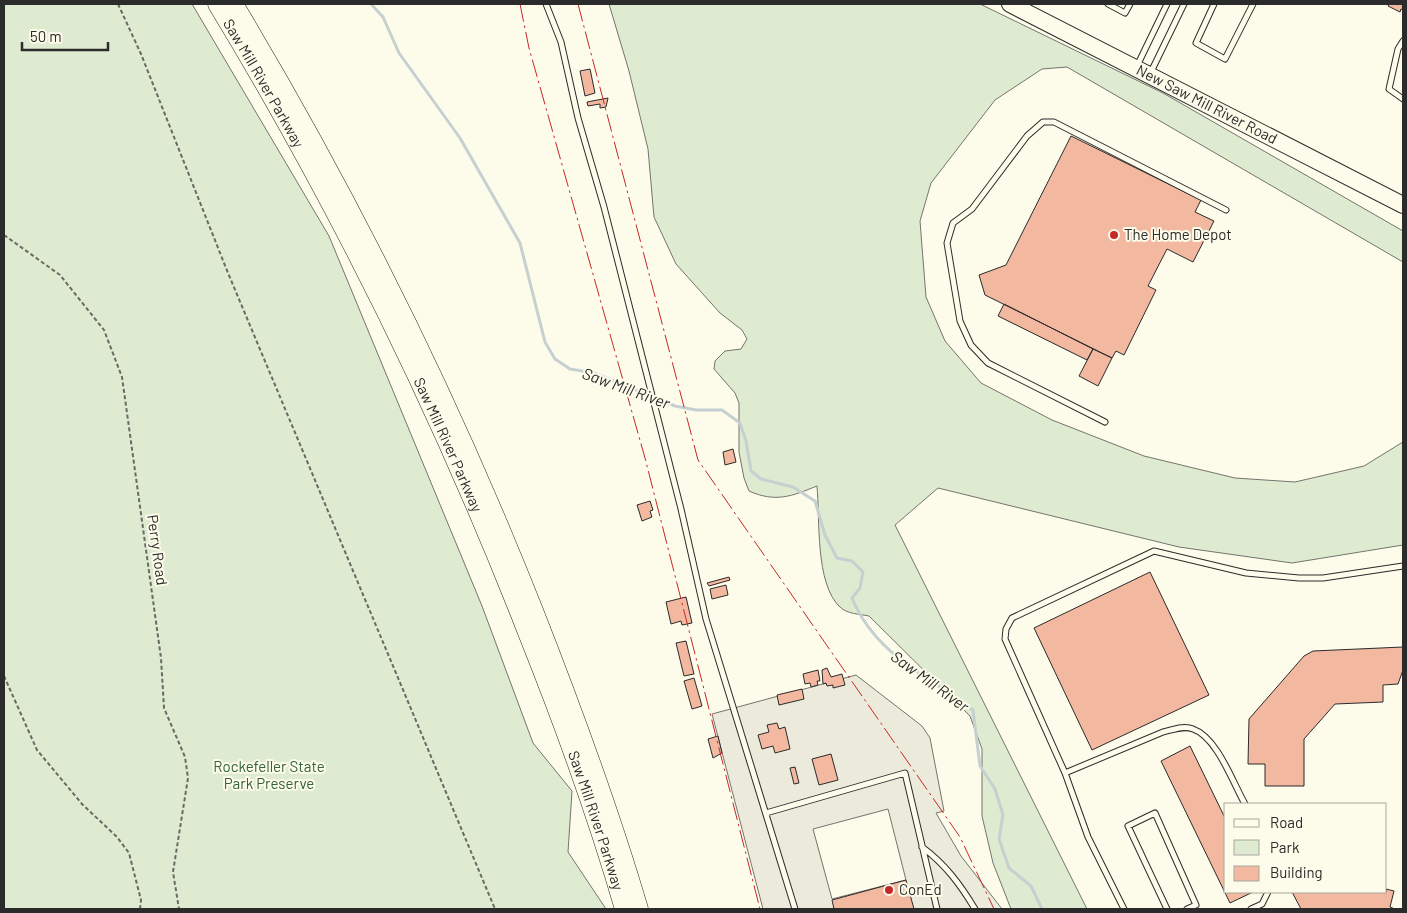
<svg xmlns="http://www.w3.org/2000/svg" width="1407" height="913" font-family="Barlow,sans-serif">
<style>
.green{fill:#deebd1;stroke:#74746e}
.parking{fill:#eceadb;stroke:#74746e;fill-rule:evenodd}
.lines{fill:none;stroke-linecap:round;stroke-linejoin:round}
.stream{stroke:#c7d0d0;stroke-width:3}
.building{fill:#f2b8a0;stroke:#2b2b2b}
.service-casing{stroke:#2b2b2b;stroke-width:7}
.primary-casing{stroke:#2b2b2b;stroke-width:18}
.trunk-casing{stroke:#2b2b2b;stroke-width:19}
.path{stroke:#6a6964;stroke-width:2;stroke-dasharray:4 2.5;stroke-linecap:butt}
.service{stroke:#fdfbea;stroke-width:5}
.primary{stroke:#fdfbea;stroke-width:16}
.trunk{stroke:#fdfbea;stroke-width:18}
.power{stroke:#c62828;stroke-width:1;stroke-dasharray:18 4 2.5 4;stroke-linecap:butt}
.poi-dot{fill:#c62828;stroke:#fdfbea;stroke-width:2}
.labels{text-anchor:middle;stroke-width:4;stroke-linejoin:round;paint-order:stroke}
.street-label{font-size:15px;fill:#2b2b2b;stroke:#fdfbea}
.poi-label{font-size:15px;fill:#2b2b2b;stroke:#fdfbea;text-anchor:start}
.park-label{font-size:15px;fill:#34623c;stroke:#fdfbea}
.water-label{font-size:16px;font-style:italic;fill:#2b2b2b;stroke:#fdfbea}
</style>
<rect width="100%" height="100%" fill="#fdfbea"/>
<!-- green -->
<path class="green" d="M4 4H192L329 236 482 606 533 743 572 791 568 852 606 909H4Z
M609 4H980L1163 93 1403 231V262L1067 67 1042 69 995 100 931 183 920 221 926 297 945 341 981 383 1052 420 1144 456 1235 478 1295 482 1364 466 1403 442V545L1292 563 1179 547 938 488 895 525 1087 909H1011L993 863 982 816V749L970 716 869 616C859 614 847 614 840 607 815 584 820 519 817 486 792 496 776 503 749 491L744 478 739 452V403L735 393 714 369 715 361 725 351 741 349 747 339 742 330 720 313 676 264 654 217 648 149 629 71Z"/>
<!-- parking -->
<path class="parking" d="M856 675 922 726 930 738 944 811 936 813 961 856 1002 909H763L712 714ZM888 809 906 880 832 899 813 829Z"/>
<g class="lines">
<!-- stream -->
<path class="stream" d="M371 4 383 17 399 53 460 138 520 243 545 342 555 359 570 369 594 373 675 406 696 410H722L740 423 746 441 751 471 761 479 793 487 815 501 825 535 837 558 852 561 863 572 860 588 852 598C875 654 927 676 973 710L980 766 995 789 1003 815 999 839 1009 868 1031 886 1042 909"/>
</g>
<!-- building -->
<path class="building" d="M1389 4H1403V10L1401 9 1400 12 1388 6Z
M590 69 595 93 585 96 580 71Z
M608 98 606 107 600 108V104L588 106 587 102Z
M1071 136 1201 200 1195 212 1214 221 1193 262 1167 249 1148 286 1156 290 1124 355 1116 351 1112 358 985 295 979 275 1006 265Z
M1004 304 1093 349 1087 360 998 316Z
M1093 349 1112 358 1098 386 1079 376Z
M733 449 736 462 725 465 723 452Z
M650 501 653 510 650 511 652 517 642 521 637 505Z
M1150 572 1209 695 1092 750 1034 628Z
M729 577 730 580 709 586 707 583Z
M726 585 728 595 712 599 710 589Z
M686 597 692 623 682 625 681 621 671 624 666 602Z
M686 641 694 674 684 676 676 643Z
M1403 647V670L1398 684 1383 685V702L1335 704 1304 739V786H1265V764H1248L1249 719 1304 656 1313 651Z
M827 668 831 677 842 674 845 685 833 688V685L827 686 826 683 823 684 822 670Z
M818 670 820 681H817L818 685 811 687 810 683 805 684 803 674Z
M694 678 702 706 692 709 684 681Z
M802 689 804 699 779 705 777 695Z
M777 723 779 729 785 727 790 749 775 753 773 746 762 749 758 735 769 732 767 725Z
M718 736 722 753 713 758 708 739Z
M1190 746 1226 820V892H1253L1230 903 1161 761Z
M831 754 838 780 819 785 812 759Z
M795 767 799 783 794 784 790 768Z
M906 880 914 909H834L832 900Z
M1386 889 1394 891 1390 907 1395 909H1301L1292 892H1386Z"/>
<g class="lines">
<defs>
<path id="service" d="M546 4 561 42 578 118 604 207 681 509 706 619 795 909
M1108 4 1125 13 1130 4
M1214 4 1196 43 1225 59 1253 4
M1403 41 1398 49 1389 89 1403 99
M1137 66 1167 4
M1150 74 1184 4
M1105 422 988 363 971 345 960 321 947 243 953 223 972 209 1027 136 1043 122H1054L1226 210
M1065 773 1163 732C1172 730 1184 725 1193 729 1217 737 1233 783 1245 804
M766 813 905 773 937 909
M922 847C945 864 960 884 975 909
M1124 909 1088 837 1065 773 1005 639 1006 629 1012 618 1154 551 1246 573 1299 578H1323L1403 566
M1167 909 1128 826 1155 813 1196 905 1187 909
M1251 909 1262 904 1268 892"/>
<g id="primary">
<path id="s1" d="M1010 4 1403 205"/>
</g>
<g id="trunk">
<path id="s2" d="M217 4C339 205 443 417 528 635 564 725 597 816 624 909"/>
<path d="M234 4C350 197 450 399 533 608 572 707 609 807 639 909"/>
</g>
</defs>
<!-- service casing -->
<use href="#service" class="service-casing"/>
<!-- primary casing -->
<use href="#primary" class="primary-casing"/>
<!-- trunk casing -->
<use href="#trunk" class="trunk-casing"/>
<!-- path -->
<path class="path" d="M118 4 141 54 228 273 495 909
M4 235 60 275 104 330 122 377 161 658 164 708 185 757 188 778 173 872 179 909
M4 676 37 750 82 804 117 837 129 853 141 900 140 909"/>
<!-- service -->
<use href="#service" class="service"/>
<!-- primary -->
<use href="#primary" class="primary"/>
<!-- trunk -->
<use href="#trunk" class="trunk"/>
<!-- power -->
<path class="power" d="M520 4 529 48 645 458 760 909
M578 4 698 460 960 837 994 909"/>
</g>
<!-- markers -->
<g class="poi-dot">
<circle cx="1114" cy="235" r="5"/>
<circle cx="889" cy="890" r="5"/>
</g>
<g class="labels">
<!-- street labels -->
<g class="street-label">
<text dy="5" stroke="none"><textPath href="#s2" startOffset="92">Saw Mill River Parkway</textPath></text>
<text dy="5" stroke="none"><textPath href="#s1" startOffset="221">New Saw Mill River Road</textPath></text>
<text dy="5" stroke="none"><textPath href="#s2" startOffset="498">Saw Mill River Parkway</textPath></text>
<text transform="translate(157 550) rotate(82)" y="5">Perry Road</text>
<text dy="5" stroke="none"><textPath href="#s2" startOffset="902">Saw Mill River Parkway</textPath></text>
</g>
<!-- poi labels -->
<g class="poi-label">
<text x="1124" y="240">The Home Depot</text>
<text x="899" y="895">ConEd</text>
</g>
<!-- park labels -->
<g class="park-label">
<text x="269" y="772">Rockefeller State<tspan x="269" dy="17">Park Preserve</tspan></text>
</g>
<!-- water labels -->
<g class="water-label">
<text transform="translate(626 388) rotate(20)" y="6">Saw Mill River</text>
<text transform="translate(930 681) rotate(36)" y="6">Saw Mill River</text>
</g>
</g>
<!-- border -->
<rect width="1407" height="913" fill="none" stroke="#2b2b2b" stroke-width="10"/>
<!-- legend -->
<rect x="1224" y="803" width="162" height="90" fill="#fdfbea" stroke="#a9a89e"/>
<rect x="1234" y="819" width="25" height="8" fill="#fdfbea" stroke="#a9a89e"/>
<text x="1270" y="828" font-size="15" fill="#2b2b2b">Road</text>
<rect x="1234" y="840" width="25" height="15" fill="#deebd1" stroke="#a9a89e"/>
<text x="1270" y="853" font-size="15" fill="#2b2b2b">Park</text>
<rect x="1234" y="866" width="25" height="15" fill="#f2b8a0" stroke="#a9a89e"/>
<text x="1270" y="878" font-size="15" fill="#2b2b2b">Building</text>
<!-- scale -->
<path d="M22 42v8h86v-8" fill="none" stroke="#2b2b2b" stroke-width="2.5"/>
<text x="30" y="42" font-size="15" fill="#2b2b2b" stroke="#fdfbea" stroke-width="4" paint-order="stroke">50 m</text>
</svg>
